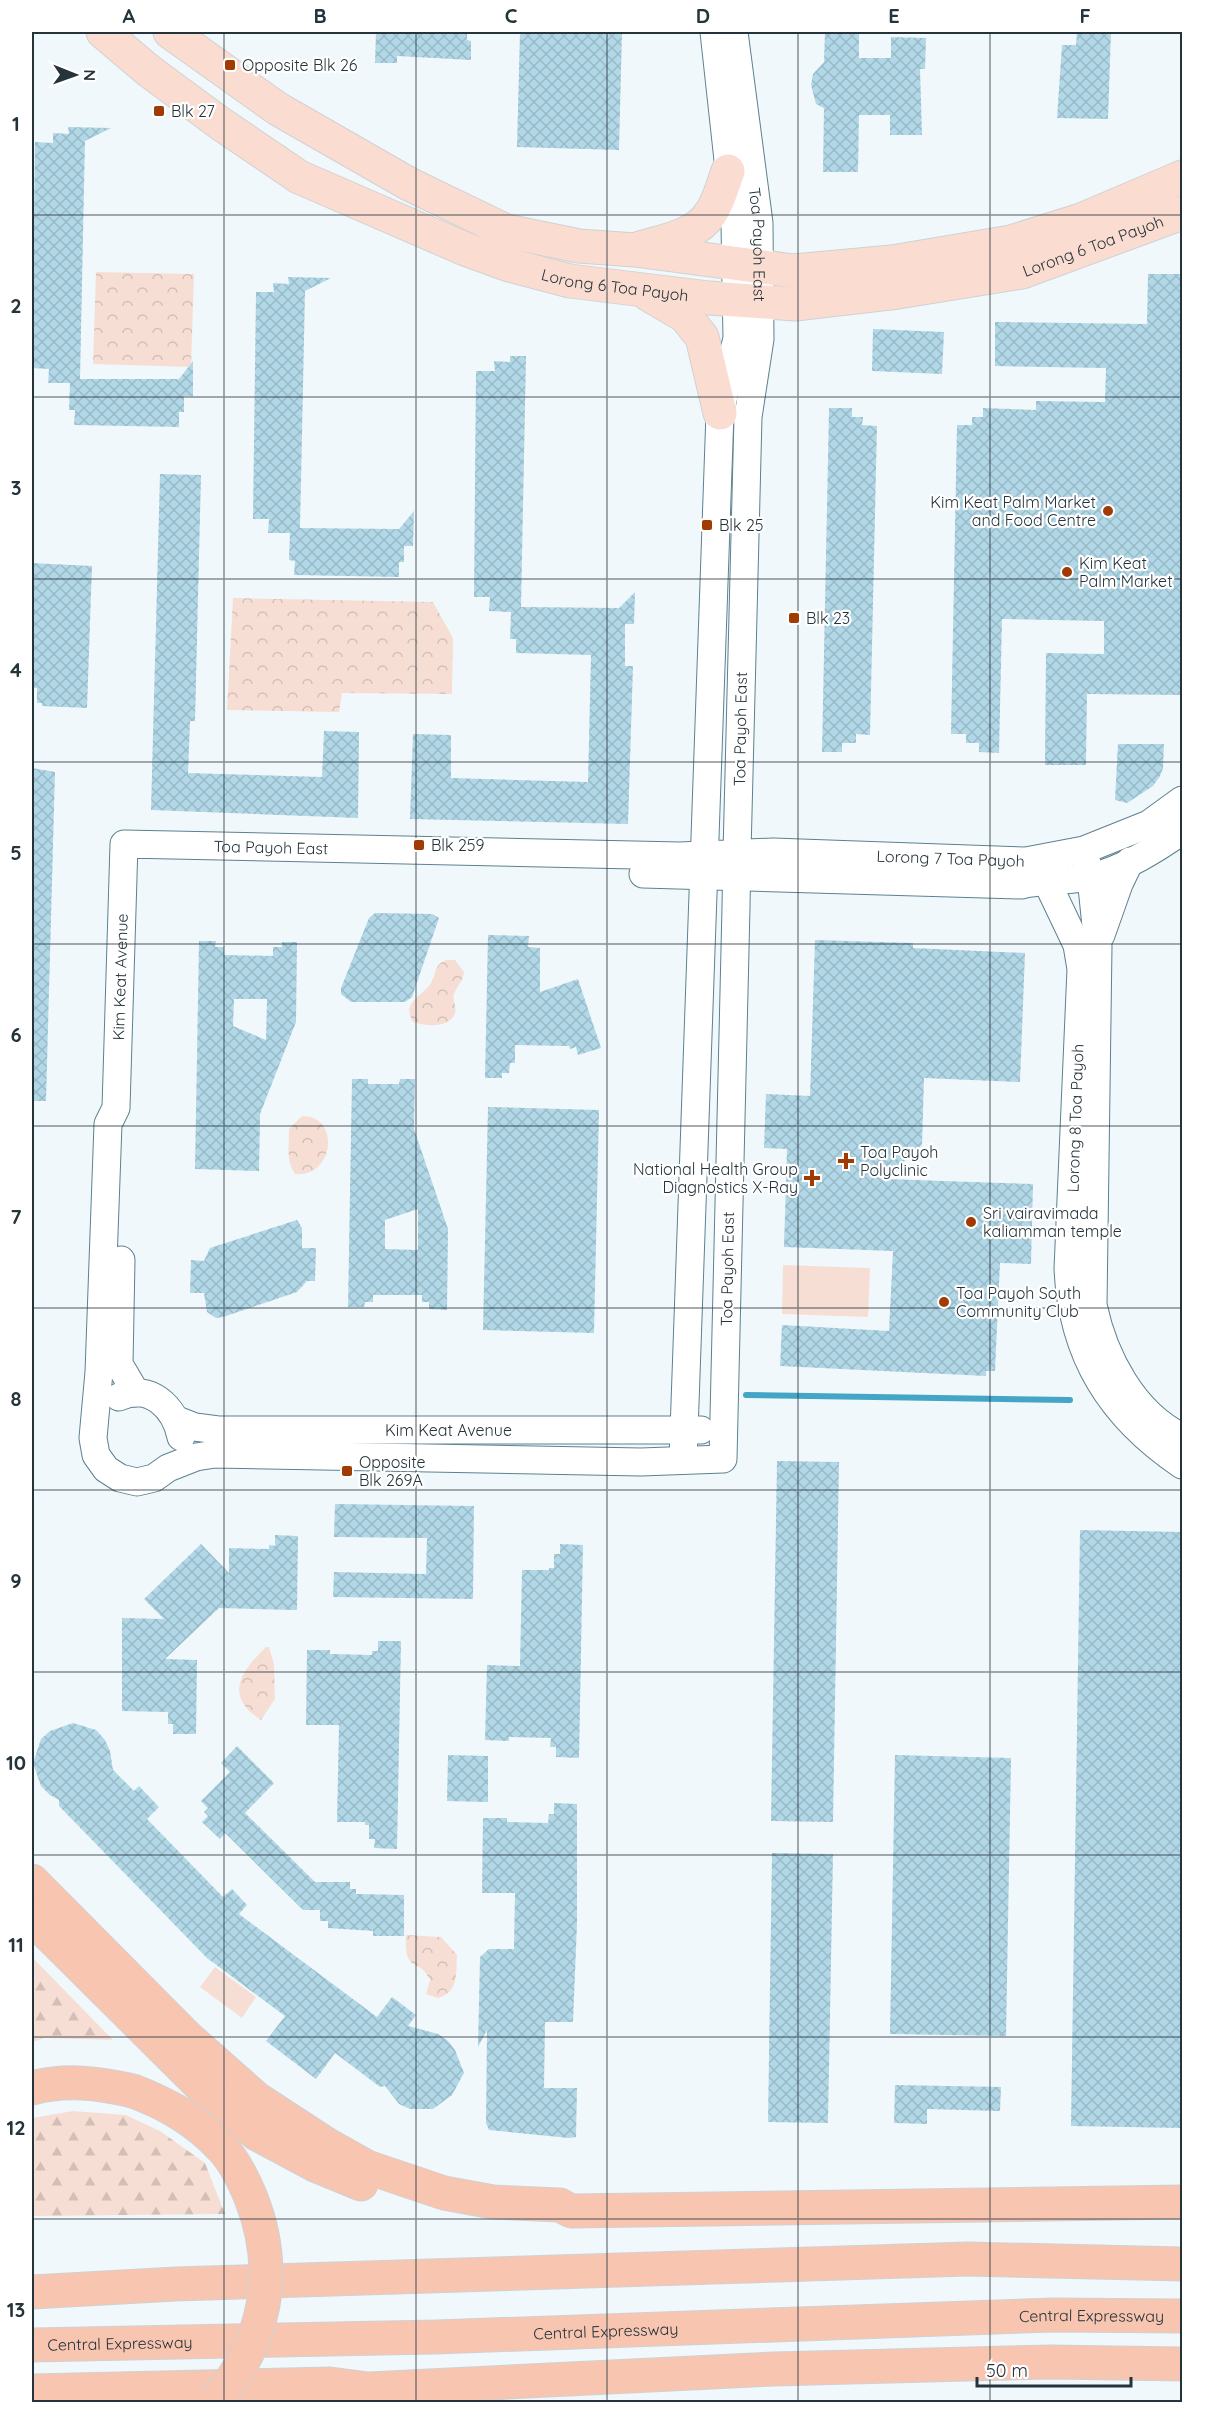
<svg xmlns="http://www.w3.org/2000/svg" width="1214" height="2434" font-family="Quicksand,sans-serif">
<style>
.forest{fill:url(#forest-firs)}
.park{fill:url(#park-crowns)}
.pitch{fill:#f7ded4}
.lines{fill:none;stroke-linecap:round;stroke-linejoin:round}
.stream{stroke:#45a5c6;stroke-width:6}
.building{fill:url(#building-cross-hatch);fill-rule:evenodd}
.minor-casing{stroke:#5d818f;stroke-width:29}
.major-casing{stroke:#cfd2d4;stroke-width:35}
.highway-casing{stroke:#cfd2d4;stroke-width:35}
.minor{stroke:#fff;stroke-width:27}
.major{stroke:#fbdcd0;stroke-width:33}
.highway{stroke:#f8c5b1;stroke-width:33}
.highway-bridge-casing{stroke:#cfd2d4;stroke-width:35;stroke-linecap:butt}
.highway-bridge{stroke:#f8c5b1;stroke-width:33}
.grid{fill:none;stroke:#25343a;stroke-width:1.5;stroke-opacity:0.55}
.poi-dot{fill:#9f3b03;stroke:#fff;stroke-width:2}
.labels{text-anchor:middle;stroke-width:4.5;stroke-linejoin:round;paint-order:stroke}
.poi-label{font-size:16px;fill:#25343a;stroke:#fff;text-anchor:start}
.street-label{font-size:16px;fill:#25343a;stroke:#fff}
.neatline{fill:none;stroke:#25343a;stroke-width:2}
.grid-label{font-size:20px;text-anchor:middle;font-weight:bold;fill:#25343a}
</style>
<defs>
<pattern id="forest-firs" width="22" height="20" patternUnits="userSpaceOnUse" patternTransform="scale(1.5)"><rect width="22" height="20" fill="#f7ded4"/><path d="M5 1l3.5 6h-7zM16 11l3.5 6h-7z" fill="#d4bfb7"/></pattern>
<pattern id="park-crowns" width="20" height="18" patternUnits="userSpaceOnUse" patternTransform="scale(1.5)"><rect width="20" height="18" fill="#f7ded4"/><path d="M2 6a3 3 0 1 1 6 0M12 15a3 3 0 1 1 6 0" fill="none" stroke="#d4bfb7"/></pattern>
<pattern id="building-cross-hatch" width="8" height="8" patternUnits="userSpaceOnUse" patternTransform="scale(1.5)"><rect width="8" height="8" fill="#b2d8e7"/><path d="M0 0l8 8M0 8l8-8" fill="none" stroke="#99bac7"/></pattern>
</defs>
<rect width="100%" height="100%" fill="#f1f8fc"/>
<!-- forest -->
<path class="forest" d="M32 1957 113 2040 45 2038 32 2042Z
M73 2111 126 2115 160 2131 205 2163 225 2214 32 2216V2118Z"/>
<!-- park -->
<path class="park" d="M96 272 194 274 191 367 93 364Z
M233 598 433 602 453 638 452 694 342 693 339 712 227 710Z
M446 960H455L464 972C463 981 457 986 454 994 452 1000 457 1006 455 1013 450 1029 425 1026 413 1022 401 1002 422 997 431 983 437 973 433 966 446 960Z
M302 1116C342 1116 333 1179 295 1174 286 1161 289 1145 289 1129Z
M266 1647H269L274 1664 275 1699 261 1720C223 1696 241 1671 266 1647Z
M406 1935 441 1937 457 1955C456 1973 459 1992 438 1998L426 1994 430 1980C418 1956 404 1975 406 1935Z"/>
<!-- pitch -->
<path class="pitch" d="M783 1265 870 1268 868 1317 782 1314Z
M215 1967 256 1997 242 2018 200 1987Z"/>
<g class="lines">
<!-- stream -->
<path class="stream" d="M746 1395 1070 1400"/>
</g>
<!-- building -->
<path class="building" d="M376 32H467V40L471 41V60L397 56V63H375Z
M520 32H622L619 150 517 147Z
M825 32H859V58H891V37L926 38 925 69H920L922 135H890V115H859L858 172H823L824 108 816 104 811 85 813 74 824 62Z
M1077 32H1111L1108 119 1057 118 1062 45H1076Z
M68 127 111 128 85 141 80 379H179L193 361V396H184V412H179V427L74 425 75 410H69L70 383H48L49 369 32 368 35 142 53 143V133L69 134Z
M1148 274H1182V695L1087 694 1086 765H1045L1046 653 1104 654V621L1002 619 999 753 979 752V743H966V734H951L957 425H972V417H983V408L1036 410V401L1105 402 1106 368 995 366V322L1147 324Z
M288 277 331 278 305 291 300 528 399 529 414 511 413 546H404V562H399V577L294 575 295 561 289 560 290 533H268L269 519H253L256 292H274L273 283 289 284Z
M873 329 944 332 942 374 872 371Z
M510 356H526L521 607 619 608 635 592 634 624H625V666H633L628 824 410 819 413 734 451 735V778L588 782 591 655 516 653V639H510L511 612 489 611 490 597H474L476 371H495L494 361 510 362Z
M829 408H852V417H863L862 425 877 426 870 735 856 734V743H842V752H822Z
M160 474 201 475 195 721H190L188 773 322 777 324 731 359 732 358 818 151 810Z
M32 563 92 566 87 708 42 706V703H37V688H32Z
M1118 744H1164L1163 768 1160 776 1153 786 1127 803 1115 800Z
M32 768 55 772 46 1101H32Z
M375 913 432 914 439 918 412 997 405 1002H351L341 994V988L369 918Z
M488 935 529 936 528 947 540 948V992L578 979 601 1048 578 1055 576 1047 570 1049 569 1046 515 1045V1063H510L509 1073H502V1078H485Z
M815 940 913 943V948L1025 953 1020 1082 924 1078 922 1145 885 1179 1033 1184 1031 1264 1000 1263 995 1371H986V1376L780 1366 782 1325 889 1331 893 1251 784 1247 787 1149 764 1148 766 1094 810 1096Z
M199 941H216L215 947H224V955L273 956V947H282V942H297L296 1022 260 1114 259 1171 195 1169ZM234 999H267L266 1040 233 1026Z
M352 1079H368V1084H399L400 1079H415L414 1129 448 1229 447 1310 429 1309V1302H422V1295H373V1302H365L364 1307H348ZM418 1209V1250L385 1249V1220Z
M488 1107 599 1110 594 1333 483 1330Z
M297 1220 302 1228V1248H316L315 1281H307L297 1292 223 1317 216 1318 207 1312 204 1293H190L191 1260 204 1261 210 1248Z
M777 1461 839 1462 833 1822 771 1821Z
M335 1504 474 1506 473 1599 333 1597 334 1572 426 1574 427 1538 334 1537Z
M1080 1530 1182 1532V2128L1071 2126Z
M275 1535 298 1536 297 1610 219 1608 165 1659 197 1660 196 1734H173V1724H168V1712L122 1711V1618L164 1619 144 1599 201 1544 229 1573V1548L269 1549V1545L275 1546Z
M560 1544 583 1545 579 1758 556 1757V1747H550L551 1738 509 1737V1741L485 1740 487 1665 520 1666 522 1570H549V1568H554V1554H560Z
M378 1641H401L397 1849 374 1848 375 1839H369V1825H365V1822H337L339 1725H306L307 1650H330V1654L372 1655V1651H378Z
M73 1723 96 1730 105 1740 110 1751 113 1770 134 1791 139 1786 159 1807 147 1819 223 1897 232 1889 247 1905 239 1914 377 2017 392 1997 416 2015 408 2026 438 2034 448 2041 455 2050 464 2073 452 2095 433 2109H410L399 2104 385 2086 380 2087 335 2053 316 2079 266 2041 285 2016 207 1958 59 1806V1800L50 1795 41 1786 33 1763 41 1739 50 1731Z
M237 1746 274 1783 245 1813 315 1882H350V1889H356V1894L404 1895V1936H373V1931L328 1928V1921H320V1910H303L225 1833 220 1839 202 1822 208 1816 204 1812 208 1808 201 1801 230 1772 221 1763Z
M448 1755 488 1756V1802L447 1801Z
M895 1755 1011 1758 1006 2036 890 2034Z
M554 1803 577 1804V1924L573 2022H545L544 2088H577L576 2137 569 2138 489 2130 486 2123 487 2030 478 2047 480 1957 489 1949H514L515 1893H482L483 1818H507V1822L548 1823 549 1814H554Z
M772 1853 833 1854 828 2123 768 2122Z
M895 2085 1001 2087 1000 2111 927 2109V2124L894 2123Z"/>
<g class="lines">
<defs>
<g id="minor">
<path id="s1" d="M734 32 759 223 760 339 748 417 737 853 736 907 723 1459 641 1462 215 1454 196 1457 168 1468 154 1478 137 1482 120 1478 106 1469 96 1455 93 1438 99 1372 108 1124 116 1108 124 844 680 856 773 852 1026 861 1084 850 1149 824 1182 800"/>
<path d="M1086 860 1091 877 1098 946 1093 1305C1104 1357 1133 1413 1182 1437"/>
<path d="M643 874 1021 885C1044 880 1068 881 1091 877 1123 870 1156 849 1182 831"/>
<path d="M1046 880 1077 945 1081 969 1068 1269C1072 1356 1111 1417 1182 1465"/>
<path d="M1101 935 1119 884 1130 861"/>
<path d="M121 1260 119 1364 136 1393"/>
<path d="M119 1397C150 1382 175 1408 181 1437"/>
<path id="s2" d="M177 1420 195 1427 218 1430H701"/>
<path d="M683 1460 720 413 737 338 735 224 714 32"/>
</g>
<g id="major">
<path id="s3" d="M103 32 149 71 221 124 299 177 465 249 509 265 570 281 709 298 795 304 898 292 1022 272 1182 213"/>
<path d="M170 32 278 109 409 184 506 231 579 246 635 250 794 271 892 262 1011 242 1081 220 1182 177"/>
<path d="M640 248C663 241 696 236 710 214 719 202 723 184 728 171"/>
<path d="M649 295 685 316 702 337 720 413"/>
</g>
<g id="highway">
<path d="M32 1881 187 2037 257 2099 326 2144 367 2167 444 2193 493 2202 560 2205 571 2211 1182 2202"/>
<path d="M32 1918 211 2096 257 2134 315 2165 361 2184"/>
<path d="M32 2088C66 2079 99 2083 133 2091"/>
<path d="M32 2292 176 2284 968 2259 1182 2264"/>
<path id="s4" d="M32 2345 436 2337 1053 2315 1182 2316"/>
<path d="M32 2391 330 2384 368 2389 774 2369 1050 2362 1182 2364"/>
</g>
</defs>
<!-- minor casing -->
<use href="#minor" class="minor-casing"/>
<!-- major casing -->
<use href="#major" class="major-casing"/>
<!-- highway casing -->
<use href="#highway" class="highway-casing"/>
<!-- minor -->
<use href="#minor" class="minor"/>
<!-- major -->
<use href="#major" class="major"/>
<!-- highway -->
<use href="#highway" class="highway"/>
<defs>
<path id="highway-bridge" d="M133 2091C167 2104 196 2120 221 2147 234 2160 244 2181 251 2198 280 2271 266 2344 214 2402"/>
</defs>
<!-- highway-bridge casing -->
<use href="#highway-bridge" class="highway-bridge-casing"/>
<!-- highway-bridge -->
<use href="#highway-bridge" class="highway-bridge"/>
</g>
<!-- grid -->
<path class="grid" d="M224 32V2402M416 32V2402M607 32V2402M798 32V2402M990 32V2402M32 215H1182M32 397H1182M32 579H1182M32 762H1182M32 944H1182M32 1126H1182M32 1308H1182M32 1490H1182M32 1672H1182M32 1855H1182M32 2037H1182M32 2219H1182"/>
<!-- markers -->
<g class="poi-dot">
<rect x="224" y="59" width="12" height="12" rx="3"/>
<rect x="153" y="105" width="12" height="12" rx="3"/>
<circle cx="1108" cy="511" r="6"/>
<rect x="701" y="519" width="12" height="12" rx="3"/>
<circle cx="1067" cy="572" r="6"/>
<rect x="788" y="612" width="12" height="12" rx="3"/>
<rect x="413" y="839" width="12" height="12" rx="3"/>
<path d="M843 1152h6v6h6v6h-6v6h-6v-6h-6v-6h6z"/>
<path d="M809 1169h6v6h6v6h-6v6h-6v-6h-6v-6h6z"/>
<circle cx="971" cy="1222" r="6"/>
<circle cx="944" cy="1302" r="6"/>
<rect x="341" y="1465" width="12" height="12" rx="3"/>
</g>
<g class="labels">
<!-- poi labels -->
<g class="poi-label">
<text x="242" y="71">Opposite Blk 26</text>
<text x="171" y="117">Blk 27</text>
<text x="1096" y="508" text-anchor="end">Kim Keat Palm Market<tspan x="1096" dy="18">and Food Centre</tspan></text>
<text x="719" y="531">Blk 25</text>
<text x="1079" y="569">Kim Keat<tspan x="1079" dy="18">Palm Market</tspan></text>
<text x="806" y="624">Blk 23</text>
<text x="431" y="851">Blk 259</text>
<text x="860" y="1158">Toa Payoh<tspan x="860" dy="18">Polyclinic</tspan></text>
<text x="798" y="1175" text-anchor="end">National Health Group<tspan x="798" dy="18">Diagnostics X-Ray</tspan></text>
<text x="983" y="1219">Sri vairavimada<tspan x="983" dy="18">kaliamman temple</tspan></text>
<text x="956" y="1299">Toa Payoh South<tspan x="956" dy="18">Community Club</tspan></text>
<text x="359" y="1468">Opposite<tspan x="359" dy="18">Blk 269A</tspan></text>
</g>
<!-- street labels -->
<g class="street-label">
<text dy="6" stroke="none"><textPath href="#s1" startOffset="214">Toa Payoh East</textPath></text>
<text dy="6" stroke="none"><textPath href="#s3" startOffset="1066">Lorong 6 Toa Payoh</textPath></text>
<text dy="6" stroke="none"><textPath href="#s3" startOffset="580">Lorong 6 Toa Payoh</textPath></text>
<text transform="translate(740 729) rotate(-89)" y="6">Toa Payoh East</text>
<text dy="6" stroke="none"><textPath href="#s1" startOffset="2834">Toa Payoh East</textPath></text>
<text dy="6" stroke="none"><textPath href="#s1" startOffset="3514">Lorong 7 Toa Payoh</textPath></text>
<text dy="6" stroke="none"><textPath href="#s1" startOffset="2554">Kim Keat Avenue</textPath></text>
<text transform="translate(1075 1118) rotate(-88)" y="6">Lorong 8 Toa Payoh</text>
<text transform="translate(727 1269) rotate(-89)" y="6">Toa Payoh East</text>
<text dy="6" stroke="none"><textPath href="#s2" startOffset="273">Kim Keat Avenue</textPath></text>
<text dy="6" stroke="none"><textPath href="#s4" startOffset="1060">Central Expressway</textPath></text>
<text dy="6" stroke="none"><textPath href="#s4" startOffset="574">Central Expressway</textPath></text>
<text dy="6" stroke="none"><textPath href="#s4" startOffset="88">Central Expressway</textPath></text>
</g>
</g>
<!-- border -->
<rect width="1214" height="2434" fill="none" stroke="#ffffff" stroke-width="66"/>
<!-- north arrow -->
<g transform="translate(75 75) rotate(91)" stroke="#ffffff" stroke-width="4.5" paint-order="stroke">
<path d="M0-4.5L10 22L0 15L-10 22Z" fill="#25343a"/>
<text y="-9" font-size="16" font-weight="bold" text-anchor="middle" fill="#25343a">N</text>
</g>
<!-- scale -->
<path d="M977 2377v9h154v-9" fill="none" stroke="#25343a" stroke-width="3"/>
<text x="986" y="2377" font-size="18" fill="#25343a" stroke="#ffffff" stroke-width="4.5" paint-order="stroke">50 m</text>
<rect x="33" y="33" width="1148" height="2368" class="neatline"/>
<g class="grid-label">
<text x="129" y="23">A</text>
<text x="320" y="23">B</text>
<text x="511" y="23">C</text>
<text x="703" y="23">D</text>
<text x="894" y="23">E</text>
<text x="1085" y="23">F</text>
<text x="16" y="131">1</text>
<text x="16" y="313">2</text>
<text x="16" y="495">3</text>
<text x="16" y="677">4</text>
<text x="16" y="860">5</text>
<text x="16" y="1042">6</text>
<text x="16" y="1224">7</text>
<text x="16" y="1406">8</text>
<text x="16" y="1588">9</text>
<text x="16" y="1770">10</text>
<text x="16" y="1952">11</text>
<text x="16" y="2135">12</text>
<text x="16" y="2317">13</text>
</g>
</svg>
